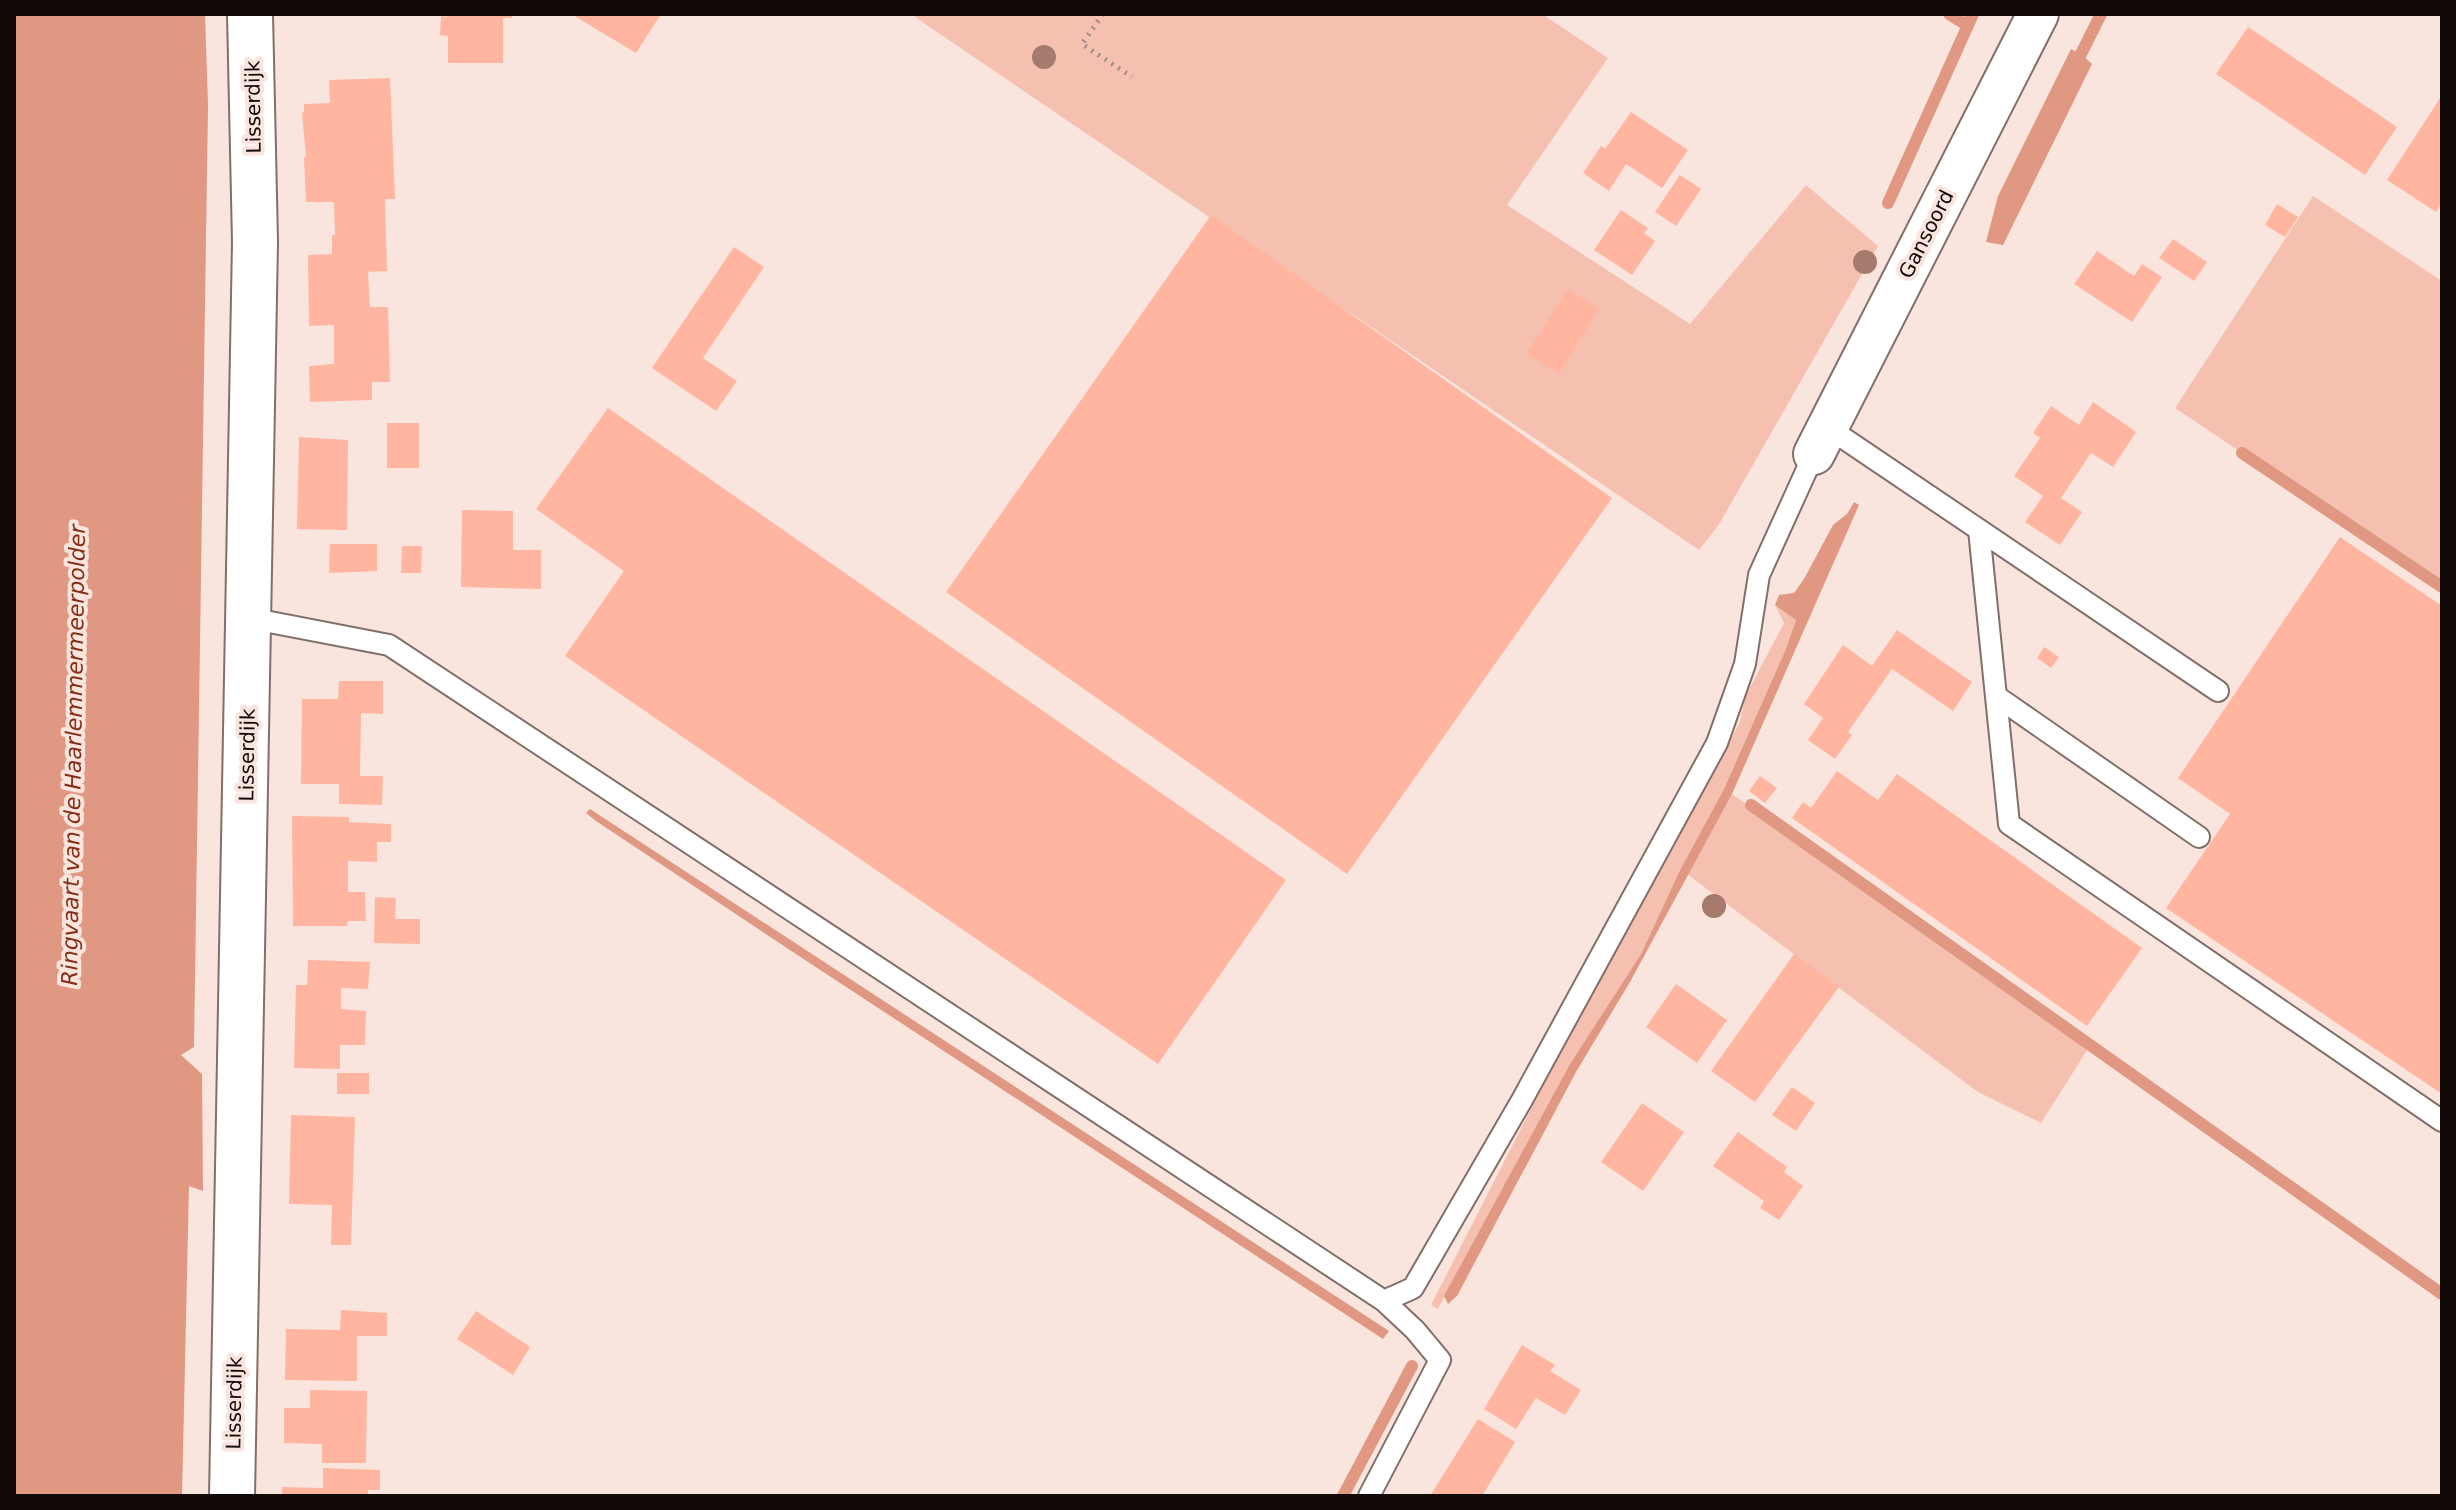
<svg xmlns="http://www.w3.org/2000/svg" width="2456" height="1510" font-family="'DejaVu Sans',sans-serif">
<style>
.green{fill:#f5c0b0}
.water{fill:#e09883}
.lines{fill:none;stroke-linecap:round;stroke-linejoin:round}
.stream{stroke:#e09883;stroke-width:12}
.building{fill:#ffb59f}
.lane-casing{stroke:#816f6a;stroke-width:24}
.street-casing{stroke:#816f6a;stroke-width:44}
.secondary-casing{stroke:#816f6a;stroke-width:48}
.path{stroke:#9d8e89;stroke-width:5;stroke-dasharray:2 6;stroke-linecap:butt}
.lane{stroke:#fff;stroke-width:20}
.street{stroke:#fff;stroke-width:40}
.secondary{stroke:#fff;stroke-width:44}
.tree{fill:#a67a6c}
.labels{text-anchor:middle;stroke-width:8;stroke-linejoin:round;paint-order:stroke}
.street-label{font-size:20px;fill:#110a08;stroke:#fae5de}
.water-label{font-size:22px;font-style:italic;fill:#842f15;stroke:#fae5de}
</style>
<rect width="100%" height="100%" fill="#fae5de"/>
<!-- green -->
<path class="green" d="M918 14H1542L1608 58 1507 205 1690 324 1806 185 1878 246 1718 526 1699 550 915 17Z
M2313 196 2442 281V587L2175 408Z
M1775 605 1796 619 1785 651 1724 789 1680 870 1641 954 1570 1064 1438 1309 1431 1305 1558 1056 1740 722 1745 697 1784 623Z
M1732 794 2089 1047 2041 1123 1978 1092 1687 874Z"/>
<!-- water -->
<path class="water" d="M14 14H205L208 104 194 1047 181 1055 202 1074 203 1191 189 1186 182 1496H14Z
M2071 49 2081 54 2092 64 2003 245 1986 242 1998 196Z
M1854 502 1859 505 1732 794 1630 982 1576 1072 1457 1296 1448 1304 1444 1296 1570 1064 1641 954 1680 870 1724 789 1785 651 1796 620 1775 605 1779 595 1794 593 1804 579 1833 525 1847 514Z
M590 809 1389 1331 1383 1339 805 960 596 821 586 813Z"/>
<g class="lines">
<!-- stream -->
<path class="stream" d="M1949 14 1968 26
M2081 54 2101 14
M1888 203 1973 14
M2242 453 2442 587
M1751 805 2442 1294
M1343 1496 1412 1366"/>
</g>
<!-- building -->
<path class="building" d="M447 14H512V18H503V63H448V36L440 35 441 16 447 17Z
M578 14H661L636 53 576 17Z
M2248 27 2397 127 2365 175 2216 74Z
M390 78 395 199H385L387 271 368 272 370 307H388L390 382H372V400L310 402 309 366 334 364V325L309 326 308 255 332 254V235H335L334 202H306L304 157H306L302 112 304 113V104L330 103 329 80Z
M2442 95V203L2436 212 2387 180Z
M1631 112 1688 150 1662 188 1626 164 1609 191 1583 173 1601 146 1605 149Z
M1680 175 1701 189 1676 226 1655 212Z
M2277 204 2298 217 2285 237 2265 225Z
M1621 210 1648 228 1644 233 1655 241 1632 275 1594 250Z
M1211 215 1612 498 1347 874 946 592Z
M2173 239 2207 262 2194 281 2159 258Z
M734 247 764 267 703 358 737 381 716 411 652 368Z
M2097 251 2134 276 2142 264 2162 277 2132 322 2074 284Z
M1568 289 1599 309 1559 374 1526 354Z
M2093 402 2136 432 2113 467 2091 453 2061 498 2082 512 2060 545 2025 522 2043 496 2014 476 2040 438 2033 433 2051 406 2079 425Z
M608 408 1286 880 1158 1064 565 656 624 571 536 509Z
M387 423H419V468H387Z
M299 437 348 440 347 530 297 529Z
M462 510 513 511V550H541V589L461 587Z
M2340 537 2442 606V1094L2166 908 2230 814 2178 778Z
M330 544H377V571L329 573Z
M402 546H422L421 573H401Z
M1897 630 1972 682 1953 711 1892 669 1848 732 1852 735 1835 759 1808 740 1823 718 1804 704 1843 645 1872 666Z
M2044 647 2059 657 2051 668 2037 658Z
M339 681H383V714L361 713 360 776H383L382 805 339 804V784H301L302 699H338Z
M1837 771 1878 800 1897 774 2142 948 2087 1026 1792 818 1803 802 1811 808Z
M1760 776 1777 788 1765 803 1749 791Z
M292 816 349 817V822L391 824V842H377V862L348 861V892H365L366 921H348L347 926H293Z
M375 897 396 898 395 919H420V944L374 943Z
M1794 954 1839 987 1755 1102 1711 1071Z
M308 960 370 962 368 989 341 988V1009L366 1011 365 1045H340V1069L294 1068 296 985H307Z
M1676 984 1727 1020 1697 1063 1646 1027Z
M337 1073H369V1094H337Z
M1792 1087 1815 1103 1796 1131 1772 1115Z
M1642 1103 1684 1132 1643 1191 1601 1162Z
M291 1115 355 1117 351 1245H331L332 1205 289 1204Z
M1738 1132 1787 1167 1784 1172 1803 1186 1779 1220 1760 1208 1764 1201 1713 1166Z
M341 1310 387 1313V1336H357V1381L285 1380 286 1329 340 1330Z
M476 1311 530 1347 513 1375 457 1339Z
M1522 1345 1555 1365 1550 1371 1581 1390 1565 1415 1536 1398 1516 1429 1484 1409Z
M310 1390 367 1391 366 1463H322V1444L284 1443V1408H310Z
M1478 1419 1515 1442 1482 1496H1430Z
M323 1468 380 1470V1490H368V1496H282V1487L323 1488Z"/>
<g class="lines">
<defs>
<path id="lane" d="M1827 427 2218 691
M1979 530 2009 824 2442 1121
M249 618 389 645 1384 1301 1415 1330 1440 1360 1369 1496
M1996 696 2199 837
M1384 1301 1413 1288 1522 1100 1717 743 1745 664 1759 575 1814 454"/>
<path id="street" d="M1814 454 2038 14"/>
<path id="secondary" d="M232 1496 255 242 250 14"/>
</defs>
<!-- lane casing -->
<use href="#lane" class="lane-casing"/>
<!-- street casing -->
<use href="#street" class="street-casing"/>
<!-- secondary casing -->
<use href="#secondary" class="secondary-casing"/>
<!-- path -->
<path class="path" d="M1103 14 1082 44 1132 77"/>
<!-- lane -->
<use href="#lane" class="lane"/>
<!-- street -->
<use href="#street" class="street"/>
<!-- secondary -->
<use href="#secondary" class="secondary"/>
</g>
<!-- trees -->
<g class="tree">
<circle cx="1044" cy="57" r="12"/>
<circle cx="1865" cy="262" r="12"/>
<circle cx="1714" cy="906" r="12"/>
</g>
<g class="labels">
<!-- street labels -->
<g class="street-label">
<text transform="translate(253 107) rotate(-91)" y="7">Lisserdijk</text>
<text transform="translate(1926 234) rotate(-63)" y="7">Gansoord</text>
<text transform="translate(247 755) rotate(-89)" y="7">Lisserdijk</text>
<text transform="translate(234 1403) rotate(-89)" y="7">Lisserdijk</text>
</g>
<!-- water labels -->
<g class="water-label">
<text transform="translate(73 755) rotate(-89)" y="8">Ringvaart van de Haarlemmermeerpolder</text>
</g>
</g>
<!-- border -->
<rect width="2456" height="1510" fill="none" stroke="#110a08" stroke-width="32"/>
</svg>
